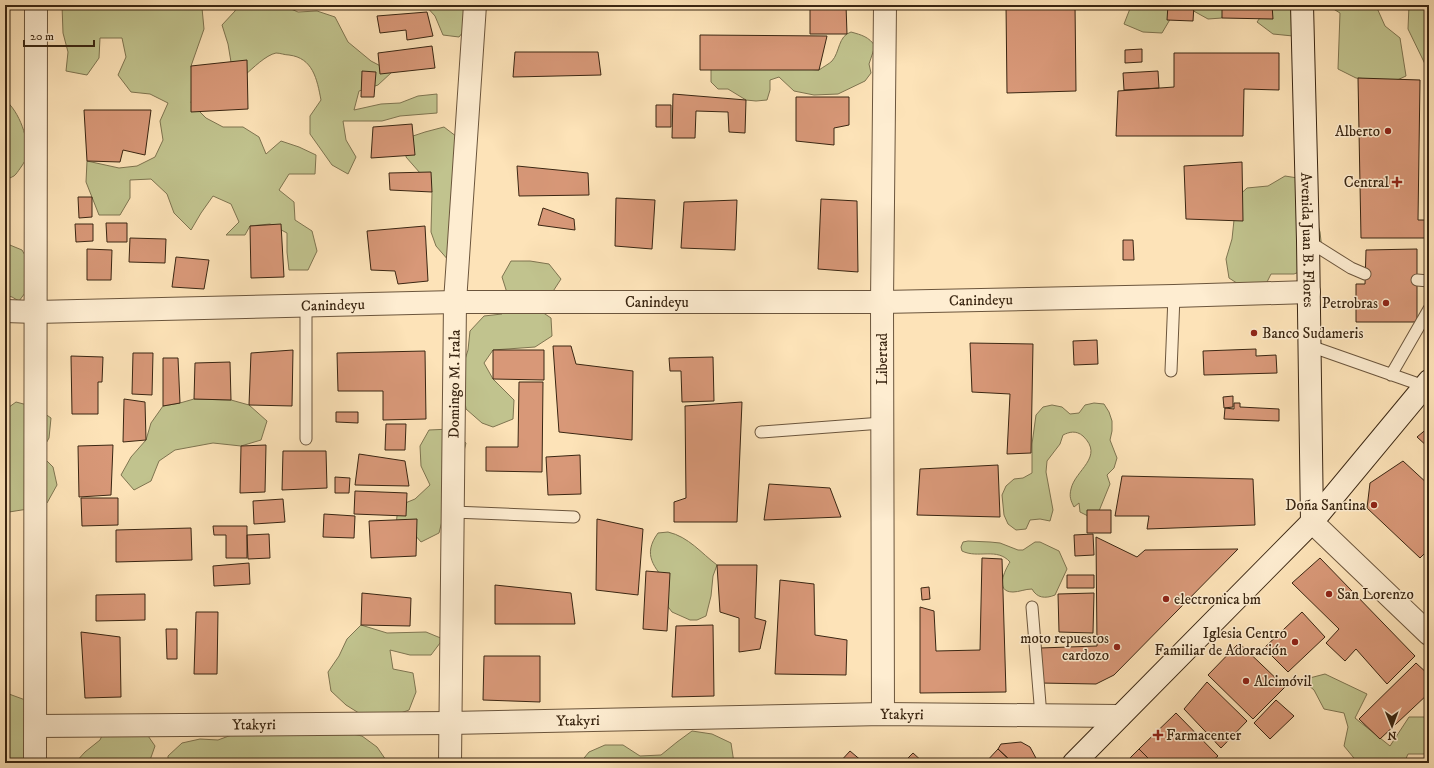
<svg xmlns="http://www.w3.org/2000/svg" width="1434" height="768" font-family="'IM FELL DW Pica',serif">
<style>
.green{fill:#c1c38e;stroke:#7e7450}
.building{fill:#d89878;stroke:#3a2612}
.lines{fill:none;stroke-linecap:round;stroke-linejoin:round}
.lane-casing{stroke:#6b553c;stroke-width:13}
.street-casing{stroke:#6b553c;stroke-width:24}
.secondary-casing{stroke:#3a2612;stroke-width:24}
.lane{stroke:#feedd1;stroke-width:11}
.street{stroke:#feedd1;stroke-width:22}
.secondary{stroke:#feedd1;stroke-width:22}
.poi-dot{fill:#8f2418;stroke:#feedd1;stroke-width:1.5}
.labels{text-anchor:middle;stroke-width:3;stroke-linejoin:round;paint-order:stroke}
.poi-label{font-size:15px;fill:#3a2612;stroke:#feedd1;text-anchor:end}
.street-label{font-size:15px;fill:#3a2612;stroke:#feedd1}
</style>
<rect width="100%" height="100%" fill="#fde3b8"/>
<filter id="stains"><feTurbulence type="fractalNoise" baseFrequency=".005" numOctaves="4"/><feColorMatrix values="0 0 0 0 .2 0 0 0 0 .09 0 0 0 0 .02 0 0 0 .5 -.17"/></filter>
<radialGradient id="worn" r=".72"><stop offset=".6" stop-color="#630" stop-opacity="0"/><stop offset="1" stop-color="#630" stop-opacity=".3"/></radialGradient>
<!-- green -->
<path class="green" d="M62 5H200L202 8 204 29 191 66 195 84 191 103 206 118 223 127H243L259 137 266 154 281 141 299 147 316 155 315 174H289L279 190 294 202 295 220 312 231 317 251 308 270H289L287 252V233L270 224 250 226 245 235H226L239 222 231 204 213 196 201 213 191 230 174 213 167 194 151 179 130 180V198L120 215H99L86 182 87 161 119 168 137 166 155 157 163 140 160 121 168 103 150 94 131 92 118 75 126 57 122 38H100L99 58 87 75 66 71 68 52 63 33Z
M237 5H282L298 12 317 11 335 17 348 42 371 61 392 72 378 85 359 91 354 110 381 104 400 103 418 96 437 94V113L400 116 382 121H343L346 140 356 157 348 174 332 165 310 134V116L321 100C317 79 313 58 289 55 285 55 280 53 276 53 266 55 253 68 245 75L231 62 228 44 222 25 235 11Z
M425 5H467L471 22 459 37 443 35 435 16Z
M1130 5H1225L1222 18 1208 19 1190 9 1172 16 1162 33 1143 32 1124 24 1131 6Z
M1264 5H1313L1314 7 1309 26 1293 36 1273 34 1257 22 1262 15Z
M1327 5H1378L1377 8 1385 26 1400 38 1406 76 1395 81 1356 78 1338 69 1340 13Z
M1409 5H1429V66L1425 64 1408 29Z
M851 32C862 35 869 37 875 46L869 64 871 73 865 81 838 94 814 95 794 91 779 77 770 80V90L767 100 756 101 746 100 728 89H718L711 82V62L819 70C823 67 829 64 832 61 840 52 838 36 851 32Z
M5 100C19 111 30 140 26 158 25 162 19 170 16 174 14 177 9 178 5 180Z
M444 127 461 140 449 261 436 246 431 232 432 192 420 173 406 157 407 138 425 132Z
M1285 176 1304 179 1320 232 1322 250 1312 267 1294 274H1271L1266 284 1246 289 1229 278 1226 259 1232 239 1234 220 1233 201 1247 188 1268 186Z
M5 243 22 250 31 266V285L19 301 12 297 5 295Z
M511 261H530L549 264 561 279 550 296 536 308 551 318 552 336 535 347 493 350 484 363 493 379 514 400 513 419 493 427 482 423 466 409 463 389 462 369 468 350 470 331 484 316 502 314 508 296 502 277Z
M194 399 231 400 249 405 267 421 261 440 241 446 213 443 175 450 159 461 151 481 134 490 121 475 131 457 146 440 151 423 163 406 180 403Z
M16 402 35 407 51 418 49 438 40 454 53 467 57 485 47 503 28 509 9 512 5 508V410Z
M1094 403 1104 404 1109 412 1112 421V431L1110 440 1117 458 1114 468 1107 475 1110 484 1099 511 1090 517 1080 512 1079 503 1074 507C1071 501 1069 497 1071 489 1075 470 1105 457 1083 436 1076 430 1069 432 1063 435L1060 444 1047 461 1046 472 1053 510 1050 521 1040 519 1030 520 1026 529 1016 530 1008 524 1004 515 1002 495 1006 486 1014 479 1023 478 1032 473V444L1036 415 1043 407 1052 405 1062 407 1070 414 1079 413 1085 405Z
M451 429 466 443C459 474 446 503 439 533L421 542 408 527 396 526 398 506 415 499 430 485 421 466 420 446 429 430Z
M668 532C689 537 701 553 717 565L713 576 711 596 706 616 697 620H690L672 612 666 604 669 585C654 567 642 555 658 533Z
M968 541 990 542 1000 543 1018 550H1023L1035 542H1040L1059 551 1067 569 1055 595C1045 599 1037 598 1032 589 1025 589 1019 592 1013 592 994 592 1005 570 1010 562 997 547 978 559 962 551L961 547 963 542Z
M361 625 387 633 426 632 443 639 431 655H410L390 650 393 669 413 673 416 692 409 710 390 717 362 715 346 705 331 691 328 672 339 656 347 639Z
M1325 674 1367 694 1355 718 1390 746 1409 717H1429V754H1408L1404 763H1358L1344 746 1348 727 1344 713 1324 709 1314 690 1302 680Z
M9 694 28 701 32 763H5V701Z
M108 723 144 730 155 746 149 763H75L85 752 100 740Z
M256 726 343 732 362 736 377 747 388 763H168V756L182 743 200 739 218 740Z
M692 731 712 734 731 743 734 763H580L589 752 605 745H623L640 756 661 755 677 742Z"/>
<!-- building -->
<path class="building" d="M810 5H846L847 34H810Z
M1006 5H1075L1076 91 1007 93Z
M1168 5H1194L1193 21 1167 20Z
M1222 5H1272L1273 19 1222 18Z
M427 12 433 36 407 40 406 30 380 33 377 16Z
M700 35 827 36 819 70H700Z
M432 46 435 68 380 74 378 53Z
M1142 49V62L1125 63V50Z
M515 52H598L601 75 513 77Z
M1174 53H1279V90L1244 89 1243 136H1116L1118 91 1174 87Z
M247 60 248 109 191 112V66Z
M362 71 376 72 374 97H361Z
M1158 71 1159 88 1124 90 1123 73Z
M1358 78 1420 80 1418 220H1429V238H1361Z
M673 94 746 100 745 133 729 132 728 112 696 111 695 138H672Z
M796 97H849V125L834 128V145L796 141Z
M656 105H671V127H656Z
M84 110H151L145 155 123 150 120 162 87 161Z
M412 124 415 155 371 158 373 127Z
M1242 162 1243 221 1186 219 1184 166Z
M517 166 588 173 589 195 519 196Z
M431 172 432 192 390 190 389 173Z
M78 197H92V217L79 218Z
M616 198 655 200 652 249 615 246Z
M821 199 857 201 858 272 818 269Z
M737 200 735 250 681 248 684 202Z
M543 208 574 219 575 230 538 225Z
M106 223H127V242H107Z
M75 224H93V241L76 242Z
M281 224 284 277 251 278 250 226Z
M425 226 428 281 398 284 395 271 371 270 367 231Z
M130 238 166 239 165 263 129 262Z
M1123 240H1133L1134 260H1123Z
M87 249 112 250 111 280H87Z
M1417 249V322H1356V284H1365L1366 250Z
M176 257 209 260 204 289 172 287Z
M1097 340 1098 364 1074 365 1073 341Z
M970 343 1033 344 1031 453 1007 454 1010 394 972 392Z
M553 346H571L576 364 633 371 632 440 559 432Z
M1256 349V356L1276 355 1277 373 1204 375 1203 351Z
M293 350 292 406 249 405 251 353Z
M493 350H544V380L493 379Z
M425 351 426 419 383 420V391H338L337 353Z
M133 353H153L152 395 132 394Z
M71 356 103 357 102 382H98V414H72Z
M713 357 714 401 682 402 681 371H670L669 358Z
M163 358H178L180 403 163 406Z
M230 362 231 400 194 399 195 363Z
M519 382H543L542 472 486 471V447H518Z
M1233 396V407L1224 408 1223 397Z
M124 399 145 402 146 440 123 442Z
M742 402 737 522H674V502L686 498 685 406Z
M1234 403H1240V407L1279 409V421L1224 419 1225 408 1234 409Z
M336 412H358V423L336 422Z
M386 424H406L405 450H385Z
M1429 427V448L1417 437Z
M113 445 111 495 79 497 78 446Z
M266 445 265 492 240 493 241 446Z
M283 451H326L327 488 282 490Z
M359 454 405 461 409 486 355 485Z
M580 455 581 494 548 495 546 457Z
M1403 461 1429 485V549L1420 558 1367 508 1370 483Z
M998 465 1000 517 917 515 920 469Z
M1122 476 1253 479 1255 525 1147 529 1149 516H1115Z
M335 477 350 478 349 493H335Z
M769 484 830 488 841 517 764 520Z
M355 491 407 493 406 516 354 514Z
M81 498H118V525L82 526Z
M283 499 285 522 254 524 253 501Z
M1087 510H1111V533H1087Z
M324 514 355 516 354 538 323 537Z
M417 519 416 556 371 558 369 521Z
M597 519 643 529 638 595 596 590Z
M213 526H247V558H226V535H214Z
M191 528 192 560 116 562V530Z
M269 534 270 558 248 559 247 535Z
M1093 534 1094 555 1075 556 1074 535Z
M1096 537 1137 557 1145 550 1238 549 1114 675 1096 684 1040 683V648L1097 646Z
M982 558 1002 559 1006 692 920 693V607L934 611 936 651 980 650Z
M1320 558 1415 656 1387 684 1356 649 1345 661 1326 643 1339 629 1292 583Z
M249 563 250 584 214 586 213 566Z
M717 565H757L755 618 766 621 760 649 739 652V618L720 612Z
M646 571 670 573 667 631 643 629Z
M1067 575H1094V588H1067Z
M780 580 814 584 815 635 847 640 846 675 775 674Z
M495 585 571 593 575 624H495Z
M929 587 930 599 922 600 921 588Z
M362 593 411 598 410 626 361 625Z
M1094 593 1093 633 1059 632 1058 594Z
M145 594V620L96 621V595Z
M196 612H218L217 674H194Z
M1302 612 1325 637 1288 672 1264 648Z
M713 625 714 696 672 697 676 626Z
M166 629H177V659H167Z
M81 632 120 637 121 697 85 698Z
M1239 643 1285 687 1253 719 1208 675Z
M484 656H540V702L483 700Z
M1416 663 1429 675V693L1380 739 1359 719Z
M5 667H7L9 694 5 695Z
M1207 682 1247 721 1221 748 1184 709Z
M1276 700 1294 716 1270 739 1254 723Z
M1176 713 1218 756 1210 763H1153L1139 749Z
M1021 742 1030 747 1037 760 1034 763H1013L998 749 1001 744Z
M998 749 1013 763H985Z
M1139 749 1153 763H1125Z
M850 751 863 762 862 763H839Z
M913 753 924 763H903Z
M808 759 809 763H752L751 760Z"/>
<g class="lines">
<defs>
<path id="lane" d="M1308 241 1351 268 1365 274
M1417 280 1429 281
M306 305V439
M1310 346 1424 386
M1171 371 1174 296
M1391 375 1429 309
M761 432 882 423
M453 512 574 517
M1032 607 1041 716"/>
<g id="street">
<path id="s1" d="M5 311 36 312 455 302H882L1174 296 1309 292"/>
<path d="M1312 522 1429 634"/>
<path d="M883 714 882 302 885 5"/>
<path id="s2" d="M36 726 450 723 883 714 1120 716"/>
<path d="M35 763 36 5"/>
<path id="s3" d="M450 763 455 302 475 5"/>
</g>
<g id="secondary">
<path id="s4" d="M1302 5 1308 241 1312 522"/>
<path d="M1074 763 1312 522 1429 381"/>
</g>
</defs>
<!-- lane casing -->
<use href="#lane" class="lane-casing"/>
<!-- street casing -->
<use href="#street" class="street-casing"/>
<!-- secondary casing -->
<use href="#secondary" class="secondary-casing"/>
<!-- lane -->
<use href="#lane" class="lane"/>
<!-- street -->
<use href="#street" class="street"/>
<!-- secondary -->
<use href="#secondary" class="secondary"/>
</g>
<!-- markers -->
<g class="poi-dot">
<circle cx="1388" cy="131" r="4"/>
<path d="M1395 176h4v4h4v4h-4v4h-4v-4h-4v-4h4z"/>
<circle cx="1386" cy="303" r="4"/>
<circle cx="1254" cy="333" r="4"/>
<circle cx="1374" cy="505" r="4"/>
<circle cx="1329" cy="594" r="4"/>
<circle cx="1166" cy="599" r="4"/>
<circle cx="1295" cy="642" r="4"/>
<circle cx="1117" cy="647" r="4"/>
<circle cx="1246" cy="681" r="4"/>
<path d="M1156 729h4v4h4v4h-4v4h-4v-4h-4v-4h4z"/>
</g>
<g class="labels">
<!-- poi labels -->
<g class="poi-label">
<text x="1380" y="136">Alberto</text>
<text x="1389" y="187">Central</text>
<text x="1378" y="308">Petrobras</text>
<text x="1262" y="338" text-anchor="start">Banco Sudameris</text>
<text x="1366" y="510">Doña Santina</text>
<text x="1337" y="599" text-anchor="start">San Lorenzo</text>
<text x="1174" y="604" text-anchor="start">electronica bm</text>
<text x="1287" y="638">Iglesia Centro<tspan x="1287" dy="17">Familiar de Adoración</tspan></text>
<text x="1109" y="643">moto repuestos<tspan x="1109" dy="17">cardozo</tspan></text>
<text x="1254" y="686" text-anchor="start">Alcimóvil</text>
<text x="1166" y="740" text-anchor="start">Farmacenter</text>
</g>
<!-- street labels -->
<g class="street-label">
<text dy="5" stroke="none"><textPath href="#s4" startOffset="235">Avenida Juan B. Flores</textPath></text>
<text dy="5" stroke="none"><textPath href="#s1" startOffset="976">Canindeyu</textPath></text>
<text dy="5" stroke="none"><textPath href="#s1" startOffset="652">Canindeyu</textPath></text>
<text dy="5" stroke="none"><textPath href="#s1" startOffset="328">Canindeyu</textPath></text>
<text transform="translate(882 359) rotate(-90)" y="5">Libertad</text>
<text dy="5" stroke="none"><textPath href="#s3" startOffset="379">Domingo M. Irala</textPath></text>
<text dy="5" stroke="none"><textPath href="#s2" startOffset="866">Ytakyri</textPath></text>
<text dy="5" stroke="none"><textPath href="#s2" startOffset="542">Ytakyri</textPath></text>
<text dy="5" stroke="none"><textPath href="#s2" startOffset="218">Ytakyri</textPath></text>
</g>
</g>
<!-- margin -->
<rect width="1434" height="768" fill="none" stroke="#fde3b8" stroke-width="20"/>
<rect x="6" y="6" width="1422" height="756" fill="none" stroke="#3a2612" stroke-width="2"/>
<rect x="10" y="10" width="1414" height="748" fill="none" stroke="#3a2612"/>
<!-- north arrow -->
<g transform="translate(1392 726) rotate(179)" stroke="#feedd1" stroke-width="3" paint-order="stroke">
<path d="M0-3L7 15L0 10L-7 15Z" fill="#3a2612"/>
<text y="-6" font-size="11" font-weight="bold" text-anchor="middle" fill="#3a2612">N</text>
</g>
<!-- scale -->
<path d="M24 40v6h70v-6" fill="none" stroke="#3a2612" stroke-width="2"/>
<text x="30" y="40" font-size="12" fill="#3a2612" stroke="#feedd1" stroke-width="3" paint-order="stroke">20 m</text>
<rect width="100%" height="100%" filter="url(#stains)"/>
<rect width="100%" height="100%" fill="url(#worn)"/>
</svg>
